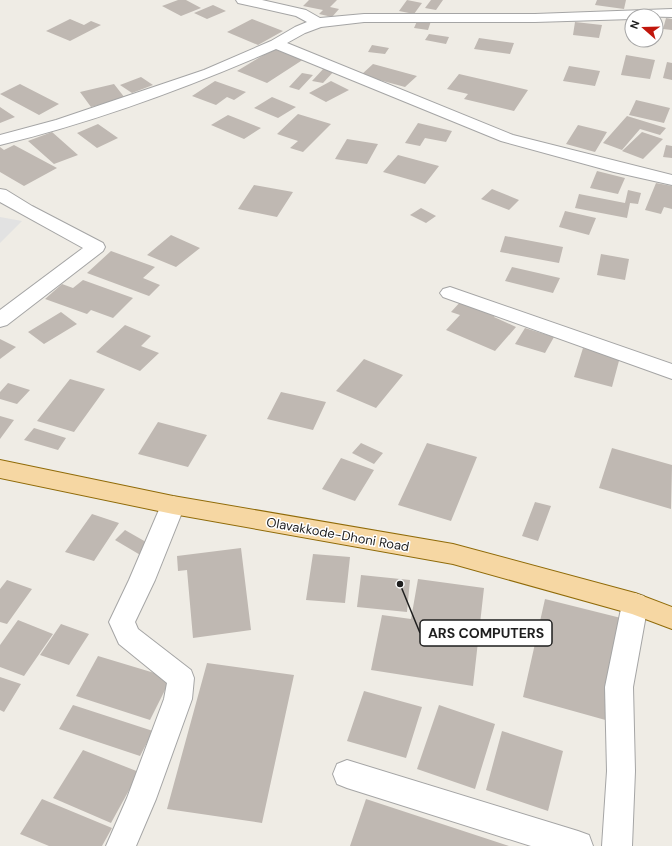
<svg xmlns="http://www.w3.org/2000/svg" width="672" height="846" font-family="'DM Sans',sans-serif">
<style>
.parking{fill:#e2e2e2}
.building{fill:#bfb8b2}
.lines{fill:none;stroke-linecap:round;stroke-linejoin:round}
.minor-casing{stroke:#a5a5a5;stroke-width:2}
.major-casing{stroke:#906b09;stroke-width:2}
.minor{fill:#fff;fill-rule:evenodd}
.major{fill:#f6d7a3;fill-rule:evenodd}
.labels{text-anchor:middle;stroke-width:3;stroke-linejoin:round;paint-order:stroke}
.street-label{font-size:13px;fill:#1e1e1e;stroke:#fff}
.leader{fill:none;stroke:#1e1e1e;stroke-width:1.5}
.callout-dot{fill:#1e1e1e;stroke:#fff;stroke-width:1.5}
.callout{fill:#fff;stroke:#1e1e1e;stroke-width:1.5}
.callout-label{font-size:14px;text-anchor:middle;font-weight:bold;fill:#1e1e1e}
</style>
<rect width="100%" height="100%" fill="#efece5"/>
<!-- parking -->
<path class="parking" d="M0 217 22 221 0 243Z"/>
<!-- building -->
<path class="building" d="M178 0H186L201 8 181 16 162 6Z
M309 0H337L330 7 339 9 332 17 319 14 323 10 303 6Z
M407 0 422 3 414 14 399 11Z
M431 0H443L436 10 425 8Z
M597 0H626L624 9 595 5Z
M213 5 226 11 207 19 194 13Z
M666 18 672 19V30L663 29Z
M70 19 84 25 91 21 101 25 70 41 46 31Z
M252 19 283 31 258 45 227 32Z
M418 19 431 21 428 30 414 28Z
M575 22 602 25 599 38 573 35Z
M429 34 449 37 446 44 425 40Z
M479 38 514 43 510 54 474 49Z
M372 45 389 48 385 54 368 52Z
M275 48 304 59 267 83 237 71Z
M626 55 655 60 650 79 621 75Z
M667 62 672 63V80L663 78Z
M373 64 417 76 405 87 361 75Z
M569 66 600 71 595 86 563 81Z
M325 67 336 69 323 83 312 81Z
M302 73 313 75 299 90 289 87Z
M459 74 528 90 514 111 464 99 468 94 447 89Z
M141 77 153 85 132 93 120 85Z
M215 81 246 92 234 100 227 97 216 105 192 96Z
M331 81 349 90 326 102 309 93Z
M20 84 59 104 39 115 0 94Z
M114 84 125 98 91 107 80 92Z
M272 97 296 107 278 118 254 108Z
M636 100 670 108 664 123 629 115Z
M0 107 15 117 0 123Z
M298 114 331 124 303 152 290 148 298 141 277 134Z
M228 115 261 128 244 139 211 125Z
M627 116 666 128 660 135 640 129 622 150 603 143Z
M418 123 452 131 446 142 425 138 420 146 405 143Z
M98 124 118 138 97 148 77 133Z
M578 125 607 132 595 152 566 144Z
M52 132 78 155 54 164 28 141Z
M642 132 663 139 643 159 622 151Z
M347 139 378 144 367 164 335 159Z
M14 145 57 168 24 186 0 172V147L4 150Z
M666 145 672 146V158L663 157Z
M398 155 439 166 425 184 383 172Z
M597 171 625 178 618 194 590 188Z
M656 183 672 186V209L664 207 661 214 645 210Z
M254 185 293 192 277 217 238 209Z
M492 189 519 200 509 210 481 199Z
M628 190 641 193 638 204 630 203 627 218 575 208 579 194 625 203Z
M421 208 436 216 426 223 410 215Z
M565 211 596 218 589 235 559 227Z
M171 235 200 248 176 267 147 255Z
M505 236 563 247 559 263 500 252Z
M111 251 155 267 143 278 160 285 149 296 87 273Z
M601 254 629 259 625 280 597 275Z
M512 267 560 278 553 293 505 281Z
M83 280 133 298 113 318 91 310 87 314 45 299 62 284 73 288Z
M462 300 496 314 494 317 516 327 495 351 446 330 460 315 451 312Z
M61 312 77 324 44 344 28 332Z
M125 325 151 336 141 346 159 353 140 371 96 352Z
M525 328 554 337 545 353 515 344Z
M0 339 16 347 0 359Z
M583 348 620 357 612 387 574 377Z
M364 359 403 375 376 408 336 391Z
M70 379 105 389 74 432 37 421Z
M8 383 30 390 17 404 0 399V392Z
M281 392 326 402 313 430 267 419Z
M0 416 14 420 0 439Z
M158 422 207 435 188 467 138 454Z
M34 428 66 438 58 450 24 440Z
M361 443 383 453 374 464 352 453Z
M427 443 477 457 451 521 398 505Z
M612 448 672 465 671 509 599 488Z
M341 458 374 470 355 501 322 489Z
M535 502 551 506 538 541 522 536Z
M92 514 119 523 94 561 65 552Z
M125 530 153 546 142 556 115 540Z
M241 548 251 630 193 638 187 570 178 571 177 556Z
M313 554 350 557 345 603 306 600Z
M361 575 410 580 407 612 357 607Z
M418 579 484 588 473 686 371 670 382 615 411 619Z
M7 580 32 589 7 624 0 622V589Z
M545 599 625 619 609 721 523 697Z
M18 620 53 634 24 676 0 667V645Z
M61 624 89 634 69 665 40 655Z
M98 656 171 678 150 720 76 696Z
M207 663 294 675 262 823 167 809Z
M0 677 21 684 4 712 0 710Z
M364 691 422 707 406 758 347 741Z
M73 705 153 731 140 756 59 729Z
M439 705 495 724 475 789 417 769Z
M502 731 563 751 548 811 486 790Z
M83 750 139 772 111 823 53 798Z
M42 799 112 828 102 846H49L20 834Z
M366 799 509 846H350Z"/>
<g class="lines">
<defs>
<path id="minor" d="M236 0H262L306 10 320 18 364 14H535L672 9V17L632 16V19L535 22H364L321 27 305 33 287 43 513 135 672 175V185L614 172 501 141 276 49C187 88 94 122 0 145V135L56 120 204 70 271 41 295 27 307 22 296 16 238 3Z
M0 189 6 190 32 206 103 243 105 247 103 251 7 325 0 327V310L83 248 0 202Z
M450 287 672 364V379L443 297 440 293 443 289Z
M173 496 181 499 185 505 155 580 135 622 138 629 191 670 194 678 192 699 156 799 136 846H106L127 798 164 699 167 683 119 644 109 622 129 580 161 505 165 499Z
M635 593 644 596 648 604 633 687 635 771 632 846H602L607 771 605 687 622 604 626 596Z
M347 760 578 831 589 835 593 846H531L347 788 337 784 333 774 337 764Z"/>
<path id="major" d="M0 460 173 496 453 544 635 593 672 607V629L632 614 453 564 173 514 0 478Z"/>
</defs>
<!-- minor casing -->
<use href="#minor" class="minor-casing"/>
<!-- major casing -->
<use href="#major" class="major-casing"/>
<!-- minor -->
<use href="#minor" class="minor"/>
<!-- major -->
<use href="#major" class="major"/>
</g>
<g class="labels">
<!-- street labels -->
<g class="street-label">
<text transform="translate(338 534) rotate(10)" y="5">Olavakkode-Dhoni Road</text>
</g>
</g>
<!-- callouts -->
<path class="leader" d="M400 584L420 633"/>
<circle class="callout-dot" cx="400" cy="584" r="4"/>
<rect class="callout" x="420" y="620" width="132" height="26" rx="4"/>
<g class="callout-label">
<text x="486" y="638">ARS COMPUTERS</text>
</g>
<!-- north arrow -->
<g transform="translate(644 28) rotate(290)"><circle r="19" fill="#ffffff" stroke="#a5a5a5"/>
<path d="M0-3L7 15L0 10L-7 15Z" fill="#c1160c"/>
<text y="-6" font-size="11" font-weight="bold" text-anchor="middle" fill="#1e1e1e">N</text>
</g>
</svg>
